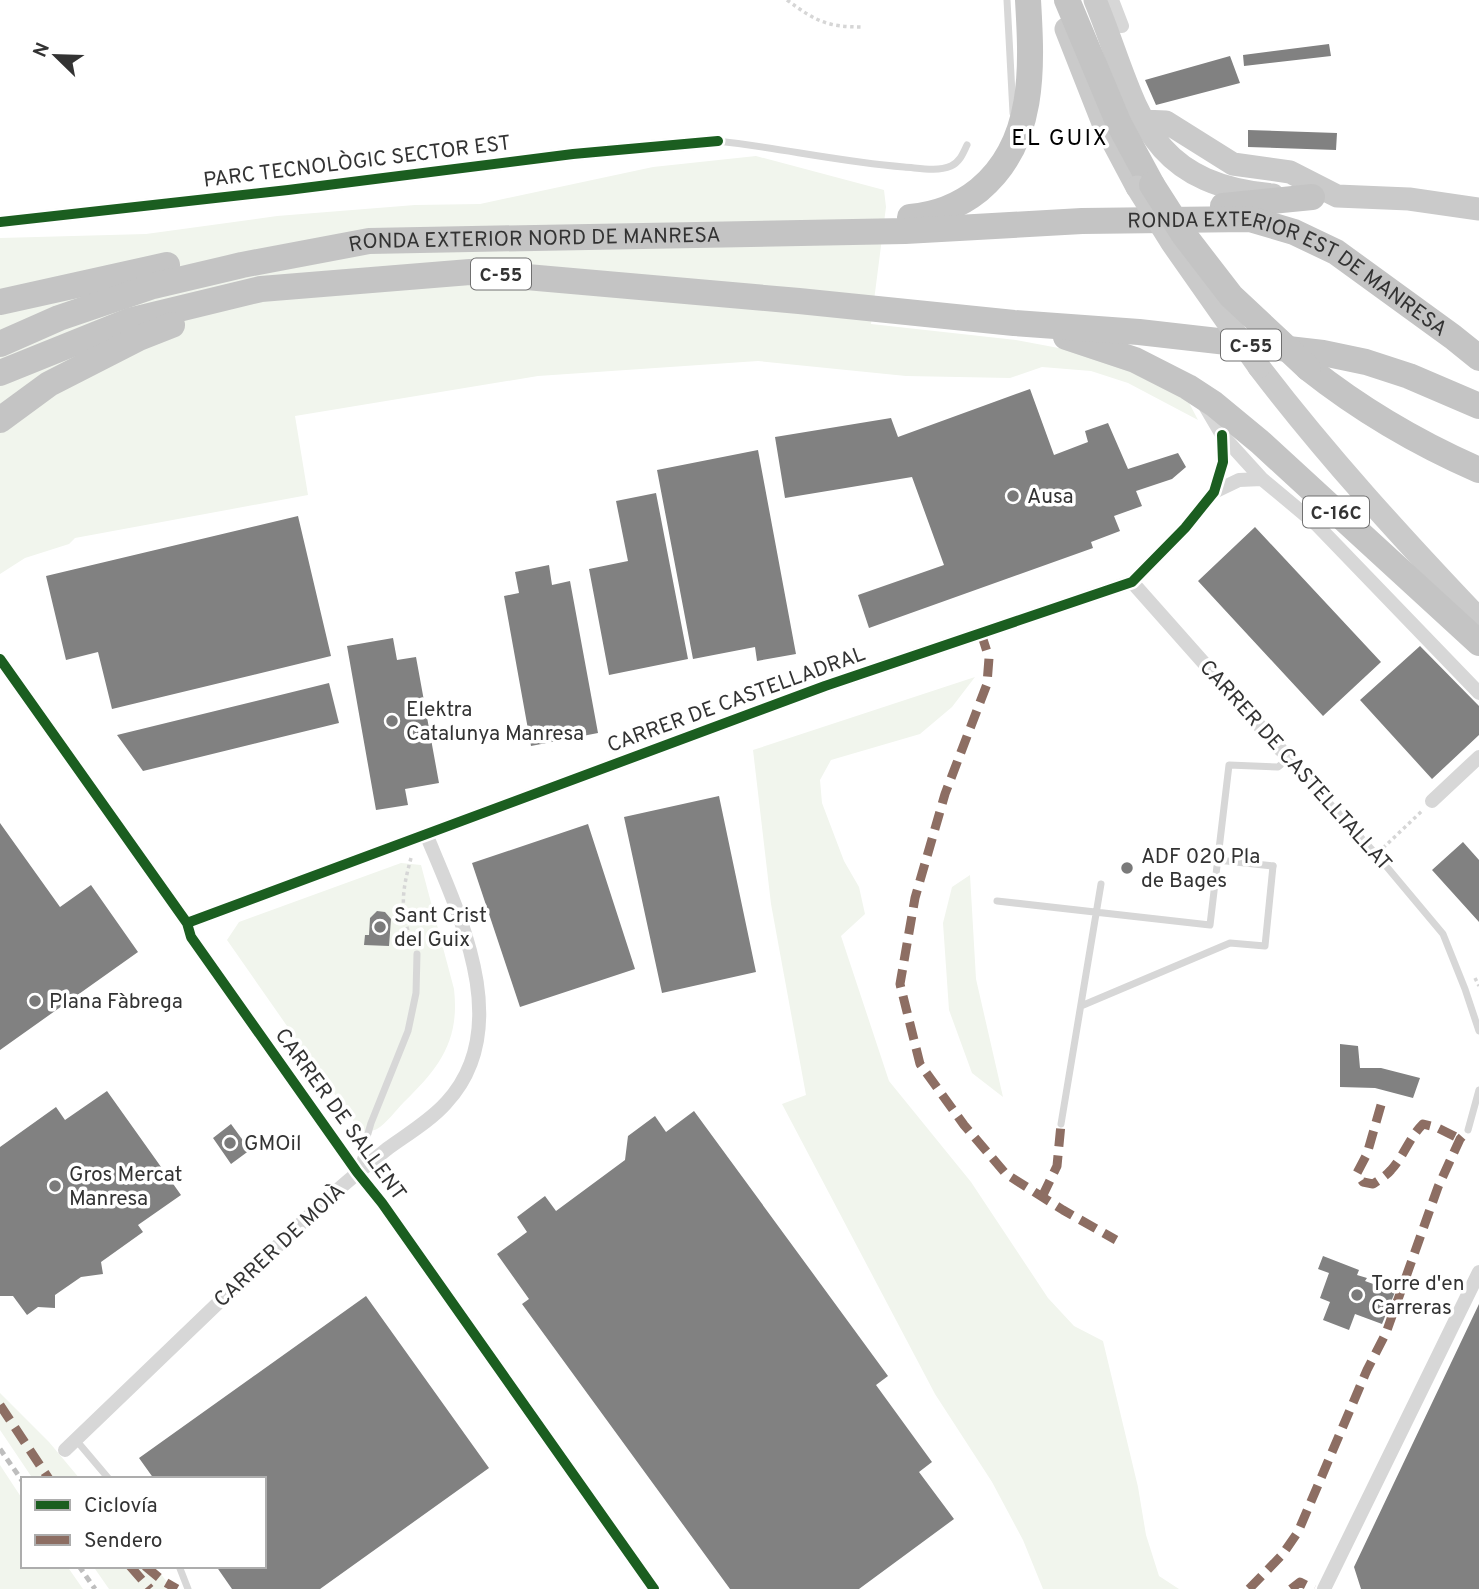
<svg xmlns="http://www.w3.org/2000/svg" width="1479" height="1589" font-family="Overpass,sans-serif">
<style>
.green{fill:#f1f5ed}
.building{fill:#818181}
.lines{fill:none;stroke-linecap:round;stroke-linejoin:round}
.path{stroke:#d6d6d6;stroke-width:3.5;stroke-dasharray:3.5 3.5;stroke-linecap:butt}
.lane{stroke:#d7d7d7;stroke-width:7}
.street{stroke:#d7d7d7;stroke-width:14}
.primary{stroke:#cacaca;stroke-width:23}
.highway{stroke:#c4c4c4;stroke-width:26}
.rail{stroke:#bebebe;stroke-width:5;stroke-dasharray:7 5;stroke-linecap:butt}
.lane-bridge{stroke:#d7d7d7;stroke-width:7}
.primary-bridge{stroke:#cacaca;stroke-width:23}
.highway-bridge{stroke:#c4c4c4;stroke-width:26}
.quiet{stroke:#8d6e63;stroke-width:9;stroke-dasharray:18 9;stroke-linecap:butt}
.cycleway-casing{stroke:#fff;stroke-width:15}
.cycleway{stroke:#1b5e20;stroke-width:10}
.poi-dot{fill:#7a7a7a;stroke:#fff;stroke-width:2.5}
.labels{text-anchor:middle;stroke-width:7;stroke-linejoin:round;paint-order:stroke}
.shield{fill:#fff;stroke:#707070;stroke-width:2}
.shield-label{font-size:19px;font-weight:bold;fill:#333}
.street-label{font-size:21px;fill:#333;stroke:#fff}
.poi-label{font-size:21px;fill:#333;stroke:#fff;text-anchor:start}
.neighbourhood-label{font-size:23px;letter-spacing:2px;fill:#000;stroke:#fff}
</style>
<rect width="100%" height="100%" fill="#fff"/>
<!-- green -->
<path class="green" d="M756 156 884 190 886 207 871 324 1016 340 1080 352 1140 370 1186 397 1198 420 1128 383 1091 371 1042 367 1010 378 906 376 758 361 538 376 295 416 308 495 75 538 69 544 25 558 0 574V238L146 234 277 216 415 205 480 204 653 167Z
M975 677 952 707 920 734 831 760 820 780 822 803 844 861 859 887 865 914 841 936 889 1081 971 1182 1048 1298 1074 1326 1103 1341 1138 1487 1146 1535 1159 1576 1179 1589H1043L1023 1540 992 1482 935 1394 782 1104 806 1095 771 904 753 750Z
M401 863 421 865 454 989C460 1041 439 1068 404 1102 396 1110 386 1124 377 1129 373 1131 365 1131 361 1132L227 940 239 922Z
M970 875 976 979 1003 1097 972 1073 949 1010 943 923 952 887Z
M0 1393 49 1442 80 1479H33L0 1430Z
M0 1465 23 1500V1566H67L83 1589H0Z
M93 1566H154L173 1589H109Z"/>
<!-- building -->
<path class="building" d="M1329 44 1331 56 1244 66 1243 55Z
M1230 56 1240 83 1156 105 1145 80Z
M1248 130 1337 133 1336 150 1248 147Z
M1030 389 1054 455 1088 442 1085 431 1108 423 1128 469 1178 453 1186 467 1172 479 1136 491 1142 506 1114 516 1120 531 1091 542 1093 548 869 628 858 595 944 565 912 477 785 498 775 437 891 418 898 437Z
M758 450 796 654 757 661 755 647 693 659 657 470Z
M656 493 688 659 609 675 589 569 628 561 616 501Z
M298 516 331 656 112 709 98 652 66 660 46 576Z
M1255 527 1381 662 1323 716 1198 581Z
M549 565 552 585 570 581 598 733 531 746 504 596 519 593 515 572Z
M393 638 397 660 416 657 439 783 405 789 408 805 376 810 347 646Z
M1420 646 1479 706V735L1432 779 1360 700Z
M329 683 339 723 143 771 117 735Z
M719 796 756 972 662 993 624 817Z
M0 823 60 907 91 885 138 952 0 1050Z
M588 824 635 969 520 1007 472 863Z
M1463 842 1479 860V922L1432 870Z
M377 911 385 912 391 919 389 946 364 945 365 935H369L370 918Z
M1340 1044 1358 1046 1360 1068H1381L1420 1078 1413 1098 1375 1088 1340 1087Z
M107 1091 181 1195 138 1225 143 1232 101 1262 103 1274 81 1277 55 1295V1308L38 1307 27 1315 13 1296H0V1147L56 1107 65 1120Z
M694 1111 888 1376 876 1385 932 1462 919 1472 954 1519 859 1589H730L522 1304 529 1299 497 1254 527 1232 517 1217 545 1196 556 1211 625 1160 628 1136 655 1116 666 1132Z
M231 1124 250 1150 231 1164 213 1138Z
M1323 1256 1359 1270 1357 1275 1367 1278 1365 1281 1395 1292 1382 1324 1355 1314 1349 1330 1323 1320 1330 1302 1320 1298 1329 1273 1318 1269Z
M366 1296 489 1468 320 1589H232L216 1566H264V1479H154L139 1458Z
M1479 1304V1589H1361L1354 1567Z"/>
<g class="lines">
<!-- path -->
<path class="path" d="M787 0C817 22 827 27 864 27
M1383 848 1423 810
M411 858C402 891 399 911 413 944
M1475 978 1479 986"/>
<!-- lane -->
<path class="lane" d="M1007 0 1013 113
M718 141C780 148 841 162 904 167 919 168 937 172 951 166 960 162 963 153 967 145
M1286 755 1376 854 1443 934 1465 989 1479 1031
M997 901 1210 925 1229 765 1278 767 1289 758
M1081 1006 1230 943 1265 946 1273 866
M1061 1124 1101 884
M1468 1130 1479 1090
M358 1168 371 1123 408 1031 416 993 417 954
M76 1440 109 1479
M179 1566 188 1589"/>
<!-- street -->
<path class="street" d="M1112 0 1122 26
M0 222 288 190 573 154 718 141
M1205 406 1222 435 1262 479 1316 524 1479 693
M1214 492 1239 480 1262 479
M1132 582 1281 750
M0 659 187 923 191 937 357 1172 382 1203 654 1589
M1432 801 1479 757
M187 923 825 686 1132 582 1185 528 1214 492 1223 462 1222 435
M65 1450 314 1211C338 1189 362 1169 387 1149 406 1135 430 1121 446 1103 516 1028 459 914 426 834
M1324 1589 1479 1272"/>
<!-- primary -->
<path class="primary" d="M1095 0C1138 104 1140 183 1273 195
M1066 29 1103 123 1137 187
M1142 121 1166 122 1233 164 1290 172 1337 196 1409 199 1479 209
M1259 367C1327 456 1402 538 1479 619"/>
<!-- highway -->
<g class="highway">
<path d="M1067 0 1119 124 1152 185"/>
<path d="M1223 206 1312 197"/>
<path d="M910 217C936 215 959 206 979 190 1036 143 1032 67 1028 0"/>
<path d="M0 302 167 265"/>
<path d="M1066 337 1135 360 1188 387 1214 404 1260 442 1479 643"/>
<path id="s1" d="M0 344 59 318 153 286 242 265 369 241 905 231 1082 221 1250 219 1294 232 1336 252 1453 337 1479 358"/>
<path d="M1308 368C1361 410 1417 443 1479 470"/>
<path d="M0 373 129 321 261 289 470 272 799 301 1014 323 1139 332 1323 353 1366 362 1409 376 1479 406"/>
<path d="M0 420 49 384 139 338 172 325"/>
</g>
<!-- rail -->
<path class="rail" d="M0 1449 23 1482
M79 1566 95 1589"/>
<!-- lane-bridge -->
<path class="lane-bridge" d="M1208 859 1273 866"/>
<!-- primary-bridge -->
<path class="primary-bridge" d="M1137 187 1172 243 1259 367"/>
<!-- highway-bridge -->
<path class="highway-bridge" d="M1152 185 1184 235 1231 296 1308 368"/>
<!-- quiet -->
<path class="quiet" d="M981 633 989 658 987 684 945 794 915 898 900 984 920 1064 964 1125 1006 1174 1063 1210 1116 1240
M1381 1105 1367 1154 1357 1173 1363 1182 1373 1184C1379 1180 1386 1176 1391 1170 1404 1156 1409 1138 1423 1124L1438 1128 1460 1139
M1042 1197 1057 1166 1061 1124
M0 1405 49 1479
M130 1566 150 1589
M145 1566 163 1581 177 1589
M1249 1589 1282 1555 1298 1532 1367 1370 1386 1333 1438 1187 1460 1139 1468 1130
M1291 1589 1300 1582 1314 1589"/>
<defs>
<path id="cycleway" d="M0 222 288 190 573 154 718 141
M0 659 187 923 191 937 357 1172 382 1203 654 1589
M187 923 825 686 1132 582 1185 528 1214 492 1223 462 1222 435"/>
</defs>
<!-- cycleway casing -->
<use href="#cycleway" class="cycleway-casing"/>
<!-- cycleway -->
<use href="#cycleway" class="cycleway"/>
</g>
<!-- markers -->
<g class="poi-dot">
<circle cx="1013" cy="496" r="7"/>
<circle cx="392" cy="721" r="7"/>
<circle cx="1127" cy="868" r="7"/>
<circle cx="380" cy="927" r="7"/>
<circle cx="35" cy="1001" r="7"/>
<circle cx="230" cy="1143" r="7"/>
<circle cx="55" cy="1186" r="7"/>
<circle cx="1357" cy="1295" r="7"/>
</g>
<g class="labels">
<!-- shield labels -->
<g class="shield">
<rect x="471" y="258.5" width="60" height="31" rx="5"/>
<rect x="1221" y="329.5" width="60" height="31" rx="5"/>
<rect x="1303" y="496.5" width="66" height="31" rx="5"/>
</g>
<g class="shield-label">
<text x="501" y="281">C-55</text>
<text x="1251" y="352">C-55</text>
<text x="1336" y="519">C-16C</text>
</g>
<!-- street labels -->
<g class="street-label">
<text transform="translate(357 161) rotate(-7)" y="7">PARC TECNOLÒGIC SECTOR EST</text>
<text dy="7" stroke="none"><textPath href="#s1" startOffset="550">RONDA EXTERIOR NORD DE MANRESA</textPath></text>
<text dy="7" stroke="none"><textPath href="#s1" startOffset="1318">RONDA EXTERIOR EST DE MANRESA</textPath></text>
<text transform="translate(736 699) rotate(-20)" y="7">CARRER DE CASTELLADRAL</text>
<text transform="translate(1296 765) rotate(48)" y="7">CARRER DE CASTELLTALLAT</text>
<text transform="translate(341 1114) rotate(54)" y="7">CARRER DE SALLENT</text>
<text transform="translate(279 1245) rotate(-43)" y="7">CARRER DE MOIÀ</text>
</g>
<!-- poi labels -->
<g class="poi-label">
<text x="1027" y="503">Ausa</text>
<text x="406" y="716">Elektra<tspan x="406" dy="24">Catalunya Manresa</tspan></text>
<text x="1141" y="863">ADF 020 Pla<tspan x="1141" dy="24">de Bages</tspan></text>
<text x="394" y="922">Sant Crist<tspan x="394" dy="24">del Guix</tspan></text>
<text x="49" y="1008">Plana Fàbrega</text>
<text x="244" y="1150">GMOil</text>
<text x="69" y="1181">Gros Mercat<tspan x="69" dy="24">Manresa</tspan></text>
<text x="1371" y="1290">Torre d'en<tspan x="1371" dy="24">Carreras</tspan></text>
</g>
<!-- neighbourhood labels -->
<g class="neighbourhood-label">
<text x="1060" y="145">EL GUIX</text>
</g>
</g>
<!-- legend -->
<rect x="21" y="1477" width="245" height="91" fill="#ffffff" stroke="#adadad" stroke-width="2"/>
<rect x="35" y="1500" width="35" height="10" fill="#1b5e20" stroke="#adadad" stroke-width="2"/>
<text x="84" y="1512" font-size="21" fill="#333333">Ciclovía</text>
<rect x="35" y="1535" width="35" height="10" fill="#8d6e63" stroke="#adadad" stroke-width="2"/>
<text x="84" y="1547" font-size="21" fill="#333333">Sendero</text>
<!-- north arrow -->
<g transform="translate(56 56) rotate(293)" stroke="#ffffff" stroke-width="5" paint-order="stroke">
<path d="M0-5L12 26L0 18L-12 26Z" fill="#333333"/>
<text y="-10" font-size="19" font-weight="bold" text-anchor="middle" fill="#333333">N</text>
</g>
</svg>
